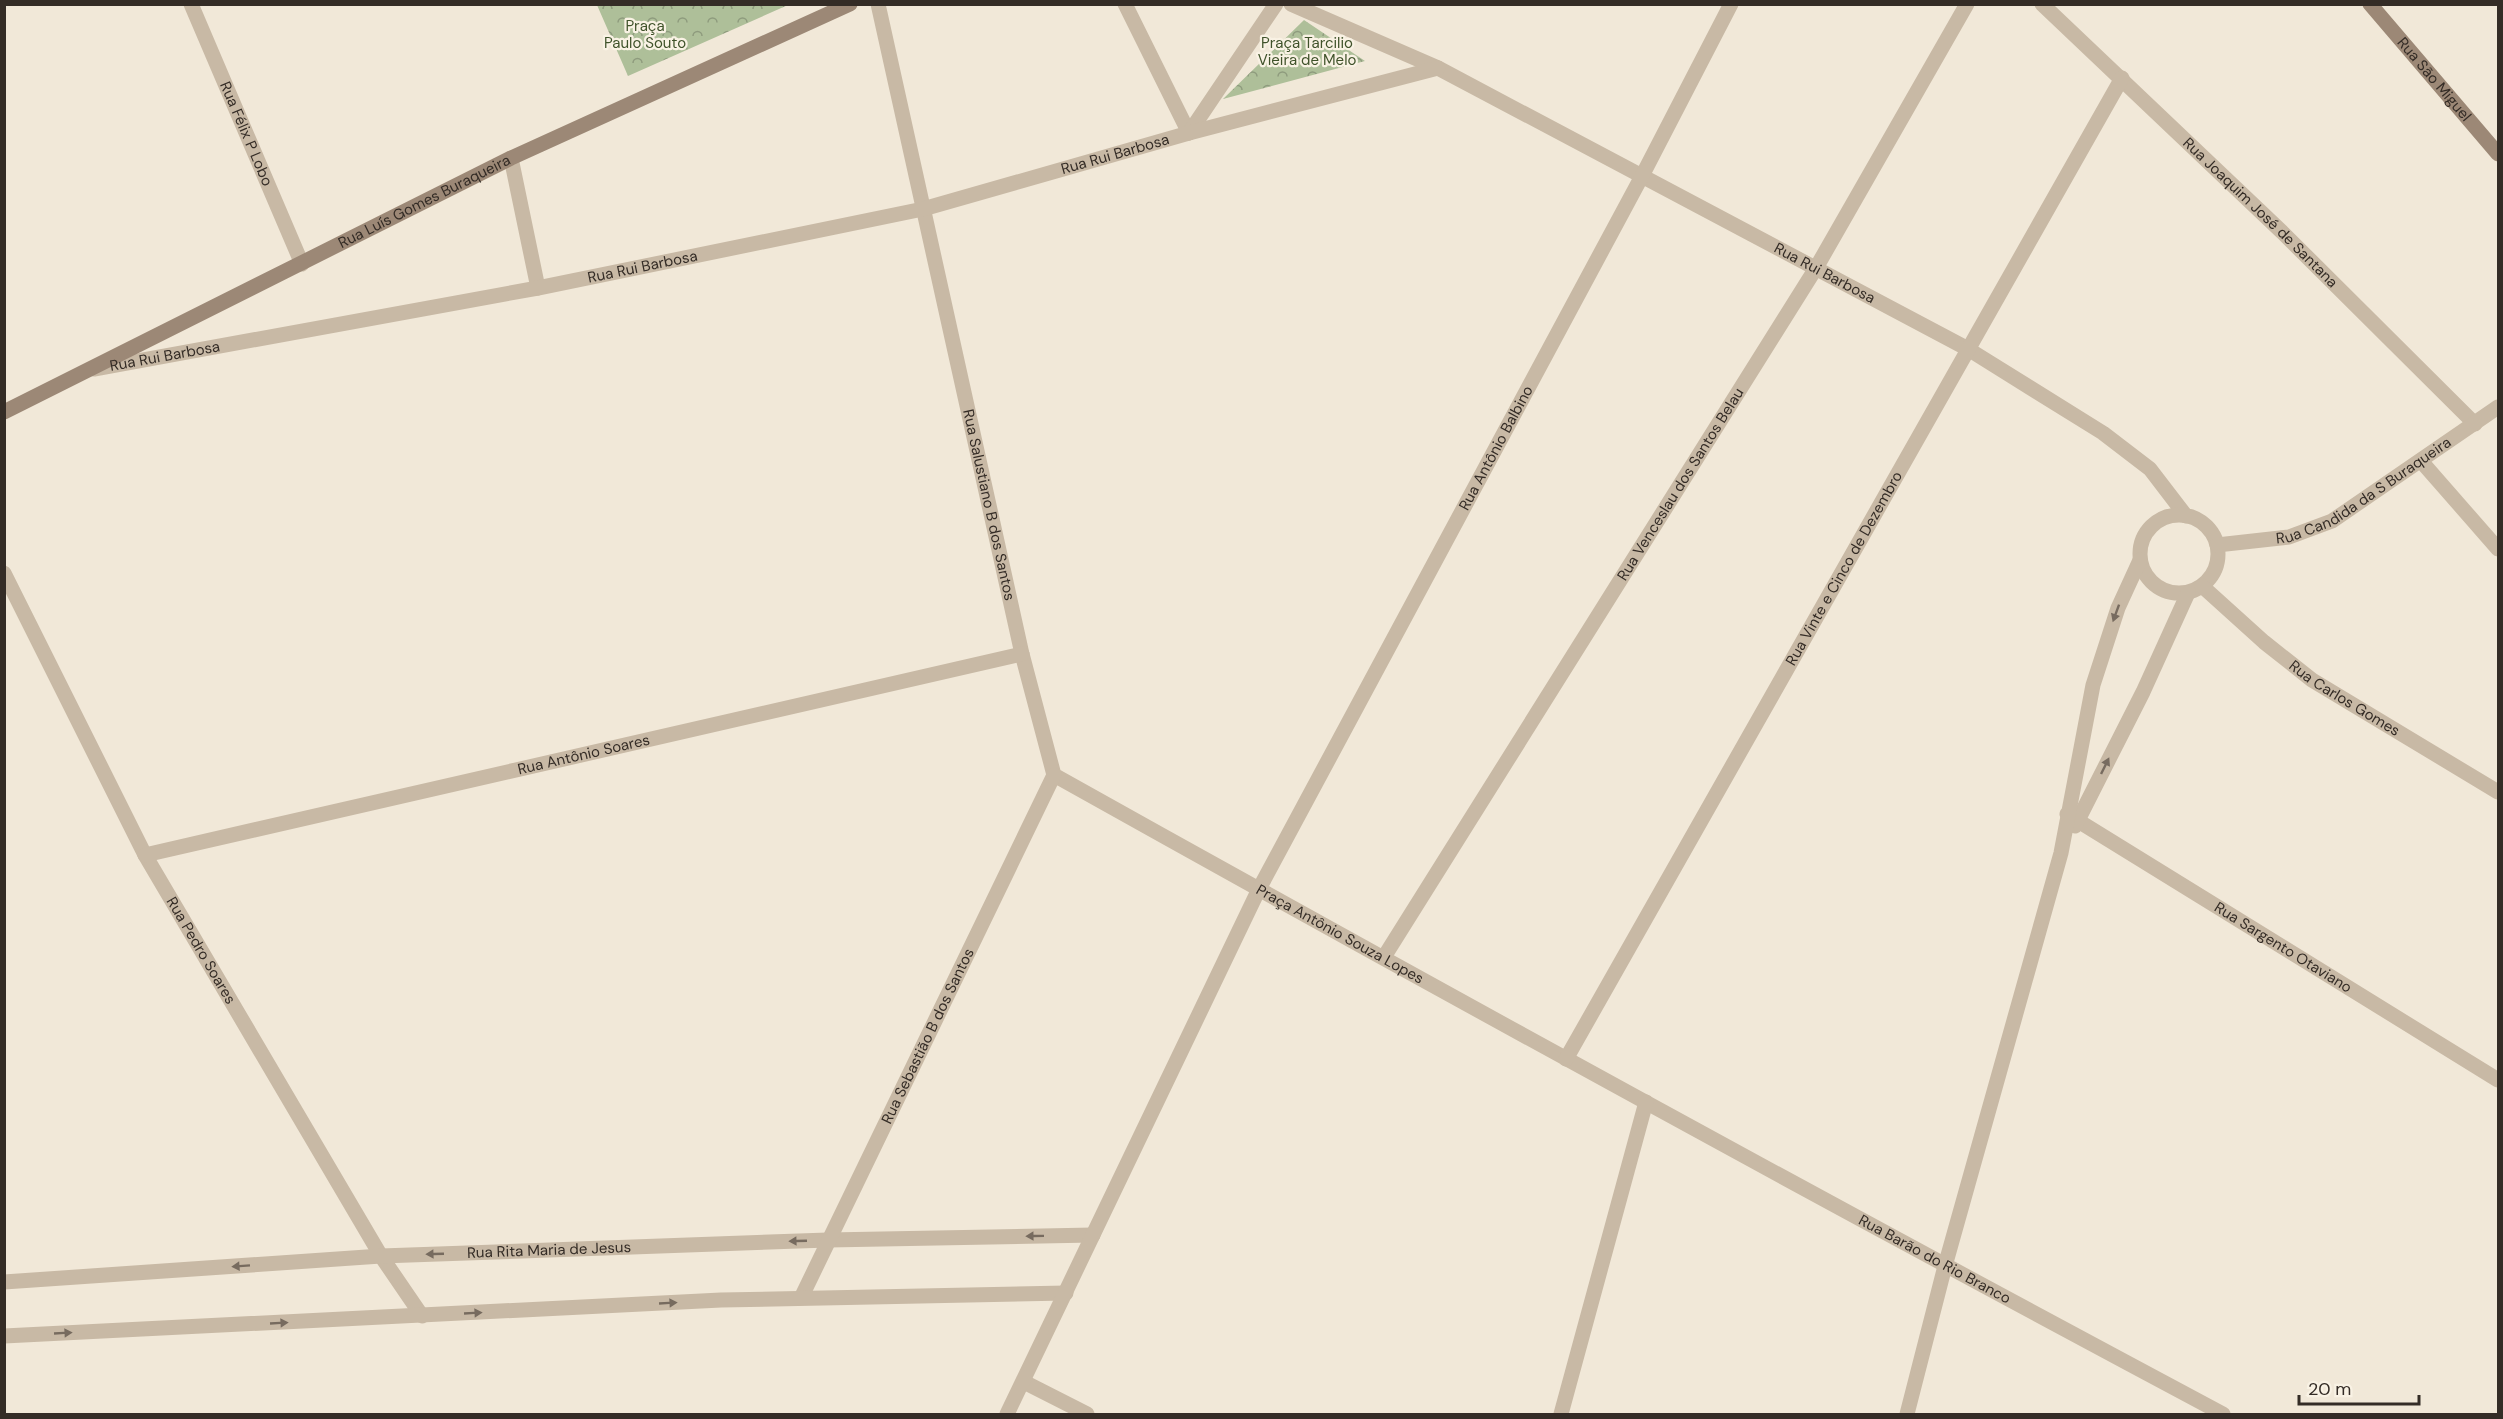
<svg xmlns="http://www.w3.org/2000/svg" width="2503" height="1419" font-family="'DM Sans',sans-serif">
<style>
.forest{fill:url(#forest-crowns)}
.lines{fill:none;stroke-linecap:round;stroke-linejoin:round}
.minor{stroke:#c8b9a5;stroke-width:15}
.secondary{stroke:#9c8876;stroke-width:15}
.oneway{fill:#776b5f}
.labels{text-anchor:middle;stroke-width:4.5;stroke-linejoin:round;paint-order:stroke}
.park-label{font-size:15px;fill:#3f522a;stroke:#f9f2e4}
.street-label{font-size:15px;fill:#342c26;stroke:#f9f2e4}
</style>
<defs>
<pattern id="forest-crowns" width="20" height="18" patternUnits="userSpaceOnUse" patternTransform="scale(1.5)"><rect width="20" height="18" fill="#aebf99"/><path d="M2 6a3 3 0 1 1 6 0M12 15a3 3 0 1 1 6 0" fill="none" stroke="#8e9b7d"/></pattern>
</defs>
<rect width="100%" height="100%" fill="#f1e8d8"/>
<!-- forest -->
<path class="forest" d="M597 5H788L628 76Z
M1304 20 1365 61 1223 99Z"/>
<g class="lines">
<!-- minor -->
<g class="minor">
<path id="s1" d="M191 4 302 264"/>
<path id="s2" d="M878 4 1022 654 1054 775C1442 992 1831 1205 2223 1414"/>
<path d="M1125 4 1189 133"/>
<path id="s3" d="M1291 4 1438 68 1968 349 2103 433 2150 469 2186 516"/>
<path id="s4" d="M2042 4 2282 232 2475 424"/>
<path d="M1189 133 1276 4"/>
<path d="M511 158 538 288"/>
<path id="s5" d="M94 369 538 288 923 209 1189 133 1438 68"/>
<path d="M2421 461 2498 549"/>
<circle cx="2179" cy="554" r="39"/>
<path id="s6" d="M2217 545 2289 537 2332 521 2498 407"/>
<path id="s7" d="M4 573 145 855 381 1256 422 1316"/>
<path id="s8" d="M2202 586 2264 642 2312 680 2498 792"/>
<path id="s9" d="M2067 814 2498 1080"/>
<path d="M2075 826 2143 692 2188 593"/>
<path id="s10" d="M145 855 1022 654"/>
<path id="s11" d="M1384 957 1816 268 1967 4"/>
<path id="s12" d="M1566 1059 2122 78"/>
<path id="s13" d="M4 1282 381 1256 828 1240 1093 1235"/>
<path id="s14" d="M801 1298 1054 775"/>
<path d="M4 1336 721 1300 1066 1293"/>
<path d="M1024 1382 1087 1414"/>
<path id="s15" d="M1007 1414 1259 889 1642 176 1731 4"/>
<path d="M1561 1414 1646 1102"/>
<path d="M1907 1414 1945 1266 2061 853 2093 685 2118 608 2140 560"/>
</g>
<!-- secondary -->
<g class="secondary">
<path id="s16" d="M2370 4 2498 154"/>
<path id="s17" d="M4 412 511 158 850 4"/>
</g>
</g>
<!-- one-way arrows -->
<defs><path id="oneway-solid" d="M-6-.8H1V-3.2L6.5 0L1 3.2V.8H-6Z" transform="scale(1.5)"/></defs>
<g class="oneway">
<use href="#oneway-solid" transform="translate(2116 613) rotate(110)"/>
<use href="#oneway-solid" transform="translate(2105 766) rotate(-64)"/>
<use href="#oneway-solid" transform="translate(1035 1236) rotate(179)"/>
<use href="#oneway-solid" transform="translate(798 1241) rotate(178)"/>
<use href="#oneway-solid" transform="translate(435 1254) rotate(178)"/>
<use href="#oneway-solid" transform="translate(241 1266) rotate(176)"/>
<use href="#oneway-solid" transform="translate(668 1303) rotate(-3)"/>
<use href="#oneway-solid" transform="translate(473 1313) rotate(-3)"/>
<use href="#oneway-solid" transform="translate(279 1323) rotate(-3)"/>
<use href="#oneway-solid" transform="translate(63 1333) rotate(-3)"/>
</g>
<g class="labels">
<!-- park labels -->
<g class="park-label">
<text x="645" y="31">Praça<tspan x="645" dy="17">Paulo Souto</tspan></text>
<text x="1307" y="48">Praça Tarcilio<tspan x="1307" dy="17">Vieira de Melo</tspan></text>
</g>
<!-- street labels -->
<g class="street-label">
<text dy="5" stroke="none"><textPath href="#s16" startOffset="99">Rua São Miguel</textPath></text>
<text dy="5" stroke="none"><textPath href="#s1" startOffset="141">Rua Félix P Lobo</textPath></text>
<text dy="5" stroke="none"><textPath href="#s5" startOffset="1044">Rua Rui Barbosa</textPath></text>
<text dy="5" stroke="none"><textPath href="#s17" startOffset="470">Rua Luís Gomes Buraqueira</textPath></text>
<text dy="5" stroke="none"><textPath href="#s4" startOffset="302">Rua Joaquim José de Santana</textPath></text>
<text dy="5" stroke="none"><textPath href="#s5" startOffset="558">Rua Rui Barbosa</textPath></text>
<text dy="5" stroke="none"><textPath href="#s3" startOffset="598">Rua Rui Barbosa</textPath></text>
<text dy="5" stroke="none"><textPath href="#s5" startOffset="72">Rua Rui Barbosa</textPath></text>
<text dy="5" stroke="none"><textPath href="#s15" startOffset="1083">Rua Antônio Balbino</textPath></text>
<text dy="5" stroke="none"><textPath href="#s11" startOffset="558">Rua Venceslau dos Santos Belau</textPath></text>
<text dy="5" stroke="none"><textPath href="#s6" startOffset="160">Rua Candida da S Buraqueira</textPath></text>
<text dy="5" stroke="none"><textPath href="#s2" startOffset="513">Rua Salustiano B dos Santos</textPath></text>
<text dy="5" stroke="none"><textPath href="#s12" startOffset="564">Rua Vinte e Cinco de Dezembro</textPath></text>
<text dy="5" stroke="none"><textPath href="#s8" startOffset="182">Rua Carlos Gomes</textPath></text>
<text dy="5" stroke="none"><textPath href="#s10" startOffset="450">Rua Antônio Soares</textPath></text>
<text dy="5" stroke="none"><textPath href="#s2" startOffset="1118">Praça Antônio Souza Lopes</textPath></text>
<text dy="5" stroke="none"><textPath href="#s9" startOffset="254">Rua Sargento Otaviano</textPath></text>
<text dy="5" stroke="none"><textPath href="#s7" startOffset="426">Rua Pedro Soares</textPath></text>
<text dy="5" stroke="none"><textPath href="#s14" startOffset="291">Rua Sebastião B dos Santos</textPath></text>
<text dy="5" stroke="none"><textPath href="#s13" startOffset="546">Rua Rita Maria de Jesus</textPath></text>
<text dy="5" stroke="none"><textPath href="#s2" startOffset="1796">Rua Barão do Rio Branco</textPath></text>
</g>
</g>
<!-- border -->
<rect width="2503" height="1419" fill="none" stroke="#342c26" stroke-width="12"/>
<!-- scale -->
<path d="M2299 1395v9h120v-9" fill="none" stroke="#342c26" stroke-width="3"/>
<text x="2308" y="1395" font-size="18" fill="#342c26" stroke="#f9f2e4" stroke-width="4.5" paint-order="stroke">20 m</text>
</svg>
